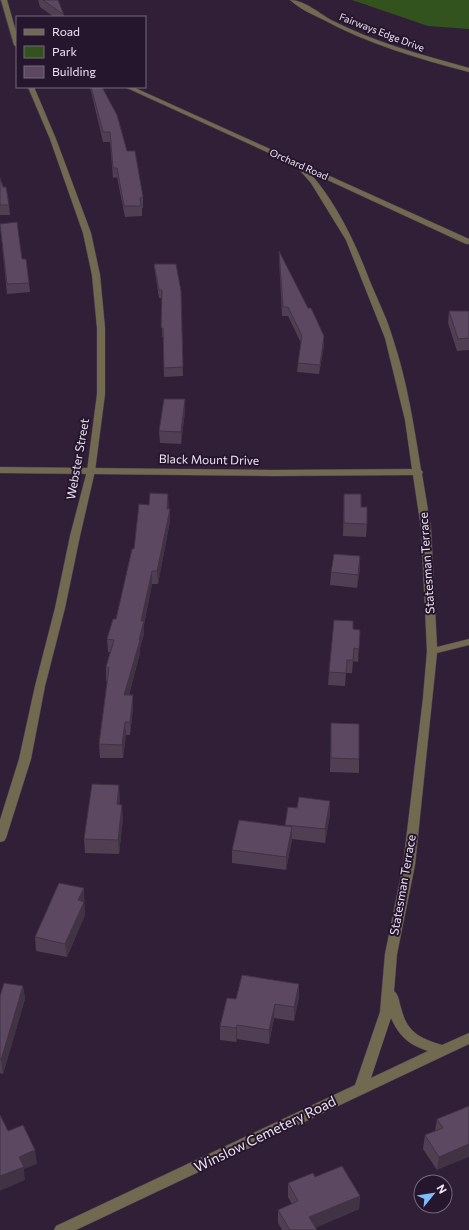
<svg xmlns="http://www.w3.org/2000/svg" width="469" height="1230" font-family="Commissioner,sans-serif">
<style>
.green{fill:#32531e}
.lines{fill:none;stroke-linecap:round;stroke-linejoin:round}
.minor-casing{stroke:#4b3a51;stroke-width:1}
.tertiary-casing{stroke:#4b3a51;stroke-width:1}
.minor{fill:#726a50;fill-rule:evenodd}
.tertiary{fill:#726a50;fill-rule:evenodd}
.wall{fill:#503e53}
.shaded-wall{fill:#413244}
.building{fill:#5d4861;stroke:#413244}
.labels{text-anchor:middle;stroke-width:4;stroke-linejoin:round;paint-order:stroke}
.far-street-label{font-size:10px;fill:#eee3f3;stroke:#26162d}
.street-label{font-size:12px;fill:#eee3f3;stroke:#26162d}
.near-street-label{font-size:14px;fill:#eee3f3;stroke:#26162d}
</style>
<rect width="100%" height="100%" fill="#301f37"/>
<!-- green -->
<path class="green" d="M352 0H469V29L428 26Z"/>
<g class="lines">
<defs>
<path id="minor" d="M290 0C304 0 319 13 331 20 374 42 422 55 469 68V72C419 59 368 44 322 19 311 14 299 8 290 0Z
M125 87H133L469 239V244H466L308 171C335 200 355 242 369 279 377 299 387 318 393 339 407 381 414 426 421 470L423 472 422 474 431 528 437 647 469 639V645L437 653 415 865 397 954 394 991C399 995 399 1002 401 1008 407 1032 419 1038 442 1045L469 1033V1044L76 1230H54L56 1226 355 1085 380 1012 385 954 403 865 423 698 427 651 421 528 413 475 272 476 0 473V467L272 470 412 469 405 420 385 338 346 240 311 183 295 165ZM391 1018C399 1036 409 1045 428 1051L371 1078Z"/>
<path id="tertiary" d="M1 0H7L17 35V47L14 45Z
M28 87H34L56 139 91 233 100 275 105 328V394L95 471 80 536 65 608 45 686 31 759 6 838 4 841 0 842V820L19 759 35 686 55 608 70 536 87 471 97 394V328L92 275 83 233 50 139Z"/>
</defs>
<!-- minor casing -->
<use href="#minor" class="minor-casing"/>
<!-- tertiary casing -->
<use href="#tertiary" class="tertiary-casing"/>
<!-- minor -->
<use href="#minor" class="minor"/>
<!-- tertiary -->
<use href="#tertiary" class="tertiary"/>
</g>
<!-- wall -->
<path class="wall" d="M38 0H58L64 15V17H54L40 7Z
M90 87H102L127 151 143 197V208H142V216L125 217 117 177 113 178 110 142H103Z
M0 178 9 205 10 215H0Z
M0 224 22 259 29 283 30 292 7 294Z
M279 251 324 345 319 374 297 372 298 363 301 343 288 316H282L279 259Z
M154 264 181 291 183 376 164 377 163 337H162V298H159L155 273Z
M449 311 469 312V350L457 351 448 323Z
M185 411 181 444 160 443 159 431Z
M344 494 361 507 367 524 366 537 343 536Z
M169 506 170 521 158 584H152L144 625V634L140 648V653L129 695 133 708 130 735H126L123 758H100L99 744 107 681H106V667L110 652H108L107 639 116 619 134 549Z
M360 556V569L357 588 330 585 331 572Z
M353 629 360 630 358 662 353 661 352 673H346L345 686 328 685 329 672Z
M331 723 359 759V773L330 772Z
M120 798 119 804 123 818 119 854 85 853 84 839Z
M288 807 330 814 325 843 292 839 286 870 232 863V850L285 826Z
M85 901 84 903 85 915 67 957 36 951 35 937Z
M23 986 25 999 3 1074 0 1073V996Z
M299 997 294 1021 274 1018 269 1044 237 1039 236 1042 220 1040V1026L236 999Z
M469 1106 437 1170 423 1149 425 1135 435 1131 437 1119Z
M315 1177 360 1196 359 1209 315 1228 317 1230H282L278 1223V1210L292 1204 288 1197V1183Z"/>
<!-- shaded-wall -->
<path class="shaded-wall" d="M324 336V345L319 374 320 365Z
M185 399V411L181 444V432Z
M168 494 169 506 168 520 170 509V521L158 584 157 571 167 509Z
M360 556V569L357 588 358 575Z
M152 571V584L144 625V634L140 648V653L125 708 124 695 139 640 141 621Z
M133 695V708L130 735V722Z
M125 722 126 735 123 758 122 745Z
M119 785 120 798 118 818 117 804Z
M330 801V814L325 843V829Z
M122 805 123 818 119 854 118 840Z
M292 827V840L286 870V857Z
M84 888 85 915 67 957 65 944 78 900Z
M299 984V997L294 1021V1007Z
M23 986 25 999 3 1074 1 1060Z
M275 1004 274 1018 269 1044V1030Z
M237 1025V1039L236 1042V1028Z
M469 1144V1157L437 1170 439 1157Z
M35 1150 37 1164 24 1169 25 1180 0 1191V1176L19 1157Z
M360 1196 359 1209 310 1230 309 1217Z"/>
<!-- building -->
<path class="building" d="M43 0H58L64 15Z
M91 87H102L117 115 127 151H135L143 197 140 198 141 206H124L117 168H113L110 132H103Z
M0 178 3 187H6L9 205H0Z
M17 222 22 259H26L29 283 7 284 0 224Z
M279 251 308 308H311L324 336 320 365 298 363 302 336 288 307H283Z
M154 264H176L181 291 183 367 164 368 163 328H161L162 290H159Z
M449 311H468L469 312V338L458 339Z
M164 399H185L181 432 159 431Z
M150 493 168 494 167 509H170L157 571H152L141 621H144L139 640H140L124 695H133L130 722H125L122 745 99 744 109 668 106 667 114 640 107 639 113 619H116L132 549H134L139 504 149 505Z
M344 494H361V507H367V524L344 523Z
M334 554 360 556 358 575 331 572Z
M334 620 353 621V629L360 630 359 649 354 648 353 660H347L346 673 329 672Z
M331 723 359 724V759L331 758Z
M92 784 119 785 117 804 122 805 118 840 84 839Z
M299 797 330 801 325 829 285 825 288 807 297 808Z
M239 820 292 827 286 857 232 850Z
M59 883 84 888 78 900 84 902 65 944 35 937Z
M242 975 299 984 294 1007 275 1004 269 1030 237 1025 236 1028 220 1026 227 998 236 999Z
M4 983 23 986 1 1060H0V996Z
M469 1106V1144L439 1157 425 1135 443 1128 437 1119Z
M0 1115 8 1131 23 1125 35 1150 19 1157 24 1167 0 1176Z
M342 1166 360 1196 309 1217 317 1230H290L278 1210 298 1201 288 1183 313 1173 315 1177Z"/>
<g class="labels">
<!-- far-street labels -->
<g class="far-street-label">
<text transform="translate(382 32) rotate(21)" y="4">Fairways Edge Drive</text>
<text transform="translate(299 164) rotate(24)" y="4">Orchard Road</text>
</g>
<!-- street labels -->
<g class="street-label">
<text transform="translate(78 459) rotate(-80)" y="4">Webster Street</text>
<text transform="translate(209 460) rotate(1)" y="4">Black Mount Drive</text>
<text transform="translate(427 563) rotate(-94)" y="4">Statesman Terrace</text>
<text transform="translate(403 885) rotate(-80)" y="4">Statesman Terrace</text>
</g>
<!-- near-street labels -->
<g class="near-street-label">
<text transform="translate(265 1134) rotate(-26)" y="5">Winslow Cemetery Road</text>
</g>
</g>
<!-- legend -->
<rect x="16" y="16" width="130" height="72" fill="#26162d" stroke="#76687c"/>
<rect x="24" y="29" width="20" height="6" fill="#726a50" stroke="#76687c"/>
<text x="52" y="36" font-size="12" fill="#eee3f3">Road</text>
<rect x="24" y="46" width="20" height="12" fill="#32531e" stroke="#76687c"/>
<text x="52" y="56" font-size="12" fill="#eee3f3">Park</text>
<rect x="24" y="66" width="20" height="12" fill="#5d4861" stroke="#76687c"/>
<text x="52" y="76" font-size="12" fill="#eee3f3">Building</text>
<!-- north arrow -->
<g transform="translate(433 1194) rotate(60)"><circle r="19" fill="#26162d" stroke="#76687c"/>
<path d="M0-3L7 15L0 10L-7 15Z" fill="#7ebdf9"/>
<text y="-6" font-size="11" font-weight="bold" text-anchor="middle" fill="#eee3f3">N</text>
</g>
</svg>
